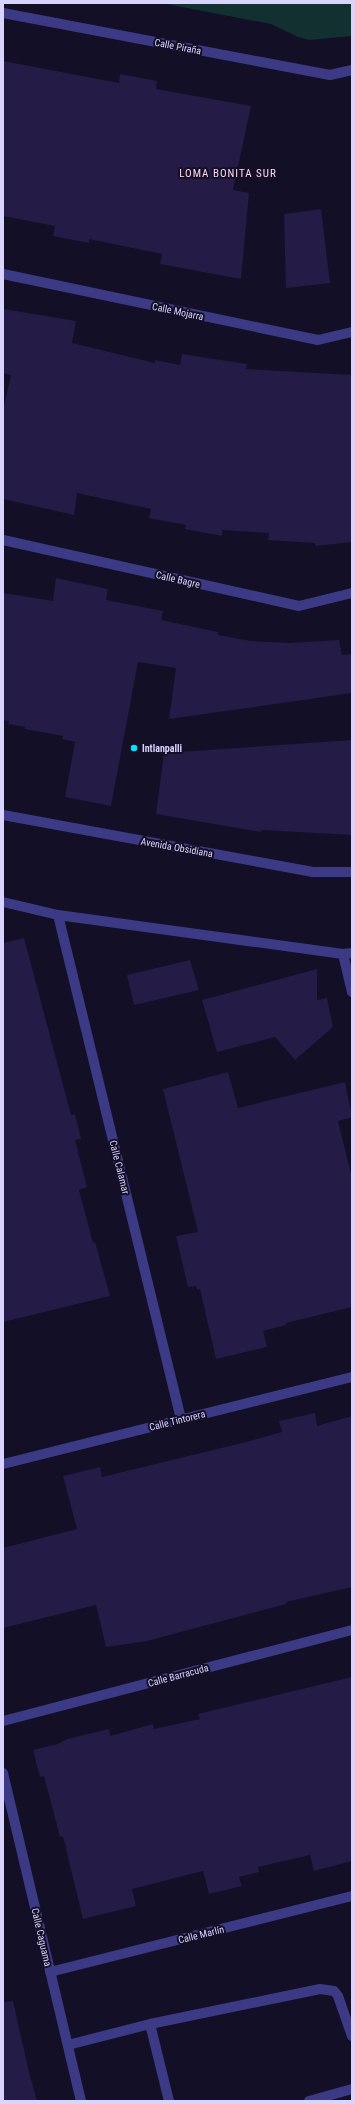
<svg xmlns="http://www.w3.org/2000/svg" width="355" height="2104" font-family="'Roboto Condensed',sans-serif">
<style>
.green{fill:#12302f}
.building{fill:#241b47}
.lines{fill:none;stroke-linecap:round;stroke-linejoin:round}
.lane{stroke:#3d3a85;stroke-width:10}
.street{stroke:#3d3a85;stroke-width:10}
.poi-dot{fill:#00e5ff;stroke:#130f26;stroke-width:1.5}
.labels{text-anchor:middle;stroke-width:4;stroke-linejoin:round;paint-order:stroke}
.street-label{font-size:10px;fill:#d9d4ff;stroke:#130f26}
.poi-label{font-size:10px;font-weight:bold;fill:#d9d4ff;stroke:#130f26;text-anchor:start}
.neighbourhood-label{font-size:11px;letter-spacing:1px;fill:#ffd6f0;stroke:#130f26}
</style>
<rect width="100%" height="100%" fill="#130f26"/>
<!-- green -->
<path class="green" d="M161 3H352V36L310 40 298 37 271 24Z"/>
<!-- building -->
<path class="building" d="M3 61 119 83 120 74 157 81 156 89 251 106 233 190 249 193 241 279 160 264 162 254 89 239V243L53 236 55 226 3 216Z
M321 209 330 283 286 288 284 214Z
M3 309 76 321 72 343 155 363V360L180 365 182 354 247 364 246 369 352 375V542L315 546V543L268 540 269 533 222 530V536L185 529 186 525 149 518 151 509 77 493 74 515 3 499V411L11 375 3 373Z
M56 578 108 589 106 600 163 611 161 620 218 632V635L251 641 289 643 339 640 342 655 352 654V693L169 719 176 668 138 662 111 806 65 797 75 742 62 739 63 736 25 729V727L8 724 9 721 3 720V593L53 601Z
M352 740V835L262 830 261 832 156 814 164 753Z
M24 938 71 1115 75 1114 81 1139 75 1140 87 1187 79 1190 93 1243 95 1242 110 1296 3 1322V943Z
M190 960 199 990 134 1005 127 975Z
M317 969V1000L327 998 333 1027 295 1060 275 1037 217 1052 202 1000Z
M228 1072 238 1108 345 1082 352 1117 338 1121 352 1178V1307L286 1323V1325L263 1331 267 1347 216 1359 200 1289 197 1290 196 1286 188 1287 176 1236 198 1232 163 1089Z
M315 1413 317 1426 352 1416V1587L286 1602V1604L147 1641 106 1647 96 1605 3 1628V1548L77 1529 63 1476 100 1467 102 1477 246 1442 282 1432 279 1421Z
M352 1677V1861L314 1871 310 1855 258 1867 259 1872 239 1877 242 1886 209 1894 203 1871 132 1889 136 1906 83 1919 63 1836 60 1837 44 1776 40 1777 33 1750 58 1744 67 1739 109 1729 110 1736 153 1724 154 1729 200 1719 198 1714Z
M13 2001 29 2072 37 2101H3V2002Z"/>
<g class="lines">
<!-- lane -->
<path class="lane" d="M150 2024 169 2101
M68 2045 150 2024 320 1989 334 1991 338 1996 352 2036
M309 2101 352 2089"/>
<!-- street -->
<path class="street" d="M3 13 330 75 352 70
M3 274 318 340 352 332
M3 540 299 606 352 593
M3 815 313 872H352
M3 902 58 915 343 954 352 953
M58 915 181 1419
M343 954 352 992
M3 1464 352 1377
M3 1721 352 1630
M3 1773 81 2101
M50 1972 352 1896"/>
</g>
<!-- markers -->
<circle class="poi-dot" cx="134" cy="748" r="4"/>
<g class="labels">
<!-- street labels -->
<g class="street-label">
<text transform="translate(178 46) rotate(11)" y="4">Calle Piraña</text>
<text transform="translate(178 311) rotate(12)" y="4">Calle Mojarra</text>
<text transform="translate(178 579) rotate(13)" y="4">Calle Bagre</text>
<text transform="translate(177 847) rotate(10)" y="4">Avenida Obsidiana</text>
<text transform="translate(120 1167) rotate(76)" y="4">Calle Calamar</text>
<text transform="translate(177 1420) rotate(-14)" y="4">Calle Tintorera</text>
<text transform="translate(178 1675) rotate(-15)" y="4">Calle Barracuda</text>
<text transform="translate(201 1934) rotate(-14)" y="4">Calle Marlín</text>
<text transform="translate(42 1937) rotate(77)" y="4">Calle Caguama</text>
</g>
<!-- poi labels -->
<g class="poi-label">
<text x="142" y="752">Intlanpalli</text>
</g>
<!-- neighbourhood labels -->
<g class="neighbourhood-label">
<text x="228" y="177">LOMA BONITA SUR</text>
</g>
</g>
<!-- border -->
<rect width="355" height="2104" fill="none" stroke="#d9d4ff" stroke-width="8"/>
</svg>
